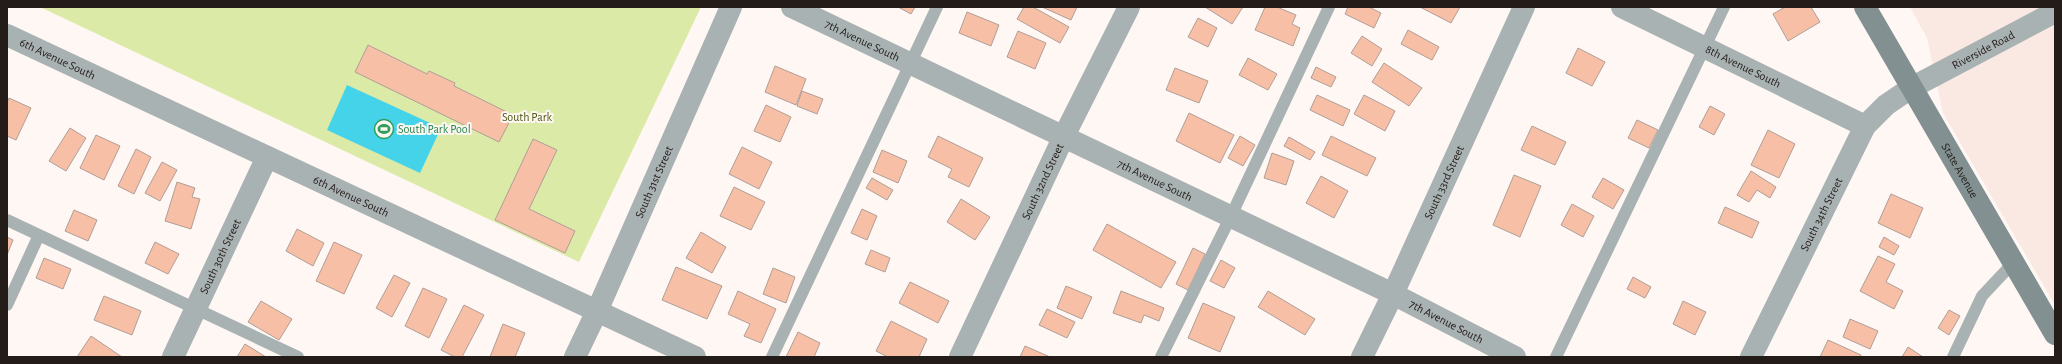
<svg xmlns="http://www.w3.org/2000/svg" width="2062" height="364" font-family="'Alegreya Sans',sans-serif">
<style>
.built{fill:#f9e9e2}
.green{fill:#dceaa7}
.water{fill:#45d3ea}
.building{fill:#f7c0a6;stroke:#b09e97}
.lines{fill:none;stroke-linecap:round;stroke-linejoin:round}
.service{stroke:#a9b2b3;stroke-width:12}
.minor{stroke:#a9b2b3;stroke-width:22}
.tertiary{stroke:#a9b2b3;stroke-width:22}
.secondary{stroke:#829091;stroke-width:22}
.labels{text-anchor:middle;stroke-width:4;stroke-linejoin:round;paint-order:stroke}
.street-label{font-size:12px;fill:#231c19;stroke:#fef7f3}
.park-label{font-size:12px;fill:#4e5914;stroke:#fef7f3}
.leisure-label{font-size:12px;fill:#27864d;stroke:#fef7f3;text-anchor:start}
</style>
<rect width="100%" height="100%" fill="#fef7f3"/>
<!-- built -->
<path class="built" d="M1910 7H2055V305L1943 113 1927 38Z"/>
<!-- green -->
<path class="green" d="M40 7H701L579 262Z"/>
<!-- water -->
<path class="water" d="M347 85 441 128 420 173 327 130Z"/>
<!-- building -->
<path class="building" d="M898 7H915L911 14Z
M1024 7H1033L1069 27 1060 43 1017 19Z
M1042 7H1077L1071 20Z
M1205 7H1243L1232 24Z
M1265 7H1277L1296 15 1292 24 1300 28 1293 46 1255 30Z
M1348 7H1369L1381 13 1374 28 1345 14Z
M1420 7H1460L1451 23Z
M1785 7H1811L1820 22 1788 41 1773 14Z
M967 12 999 25 991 46 959 33Z
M1198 18 1217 28 1208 47 1188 37Z
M1408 30 1439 47 1432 60 1401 44Z
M1018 31 1046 43 1035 69 1007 57Z
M1362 36 1382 49 1372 66 1351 53Z
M368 45 427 74 429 71 455 83 454 86 513 115 499 142 355 72Z
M1578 48 1605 62 1592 86 1566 73Z
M1248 58 1277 74 1268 90 1239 75Z
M1384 63 1422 88 1409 106 1372 82Z
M775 66 806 79 796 105 765 92Z
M1316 67 1336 77 1331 87 1311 78Z
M1175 68 1208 81 1199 103 1166 90Z
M802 91 823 99 817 114 797 106Z
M1317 95 1350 110 1343 126 1310 110Z
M1364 95 1395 111 1385 131 1354 114Z
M9 98 31 108 16 140 7 136V103Z
M766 105 791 117 780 142 754 131Z
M1710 106 1725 114 1714 135 1699 127Z
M1189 113 1234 135 1220 163 1176 141Z
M1637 120 1658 130 1649 148 1628 138Z
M1532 126 1566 142 1555 165 1521 150Z
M70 128 86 138 66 171 49 161Z
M1768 130 1795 144 1779 178 1751 165Z
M96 135 120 146 104 180 80 168Z
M938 136 983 158 969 187 948 177 952 169 928 157Z
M1240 136 1255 145 1243 166 1228 158Z
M1331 136 1376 158 1367 176 1322 155Z
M1289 137 1315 152 1310 160 1284 146Z
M533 139 557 150 529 209 575 231 565 253 495 220Z
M742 147 772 162 759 189 729 174Z
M136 149 151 157 134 194 118 186Z
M882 150 907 161 898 183 873 172Z
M1272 153 1294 161 1286 185 1264 178Z
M162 162 177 170 160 201 145 193Z
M1751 171 1776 187 1770 198 1757 190 1749 202 1737 195Z
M1514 175 1541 186 1520 237 1493 225Z
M1321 176 1348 191 1334 218 1306 203Z
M872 178 893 190 887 200 866 188Z
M1603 178 1624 190 1613 209 1592 197Z
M177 182 195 188 192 197 200 199 191 229 165 221Z
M734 187 765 202 751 230 720 216Z
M1891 194 1923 208 1910 238 1878 223Z
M961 199 990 217 975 240 947 222Z
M1572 204 1594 216 1583 237 1561 225Z
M1725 207 1759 222 1752 238 1718 223Z
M862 209 877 216 867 240 851 233Z
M74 210 97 220 88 241 65 231Z
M1107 224 1176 262 1161 288 1093 250Z
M297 229 324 243 313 266 286 251Z
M701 232 726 247 712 273 686 258Z
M7 237 13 240 7 255Z
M1884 237 1899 246 1894 255 1879 247Z
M155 242 179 254 168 274 145 263Z
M334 242 362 255 344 294 316 281Z
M1193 248 1205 254 1188 290 1176 284Z
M871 250 890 258 885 272 865 264Z
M1878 256 1895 264 1886 282 1903 291 1894 309 1860 291Z
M44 258 71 269 63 289 36 278Z
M1221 260 1235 268 1224 288 1210 281Z
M676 267 722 286 707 319 662 300Z
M773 268 795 277 786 303 763 294Z
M394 275 410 283 392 317 376 308Z
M1633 277 1651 287 1645 298 1627 289Z
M910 282 949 301 938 323 899 303Z
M1066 286 1092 297 1082 319 1057 308Z
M423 288 447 299 429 338 405 326Z
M738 291 776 309 761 343 744 336 750 324 728 314Z
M1121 291 1164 308 1159 321 1144 315 1141 323 1113 313Z
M1268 291 1315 319 1305 335 1258 307Z
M104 296 141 311 132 335 94 320Z
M261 301 292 319 279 340 248 322Z
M1683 301 1706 312 1695 335 1673 324Z
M1203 303 1235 317 1220 352 1188 338Z
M464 305 484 315 462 357H455L441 350Z
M1047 309 1075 322 1067 338 1039 325Z
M1949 310 1960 316 1949 335 1938 328Z
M1850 319 1878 331 1870 349 1843 337Z
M891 321 927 339 919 357H888L876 351Z
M503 324 525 333 515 357H490Z
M798 332 820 343 814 357H786Z
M91 336 122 357H77Z
M1828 340 1861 355 1860 357H1820Z
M245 344 266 357H237Z
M1025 346 1050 357H1020Z
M1908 347 1923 357H1902Z"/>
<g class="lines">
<!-- service -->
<path class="service" d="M7 220 298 357
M7 305 39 235
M772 357 937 7
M1161 357 1231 216 1329 7
M1556 357 1724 7
M1953 357 1982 296 2013 263"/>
<!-- minor -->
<g class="minor">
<path id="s1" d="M792 7 1393 294 1515 357"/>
<path id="s2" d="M1622 7 1865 126"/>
<path id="s3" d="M173 357 267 157"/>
<path id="s4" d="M575 357 597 311 731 7"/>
<path id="s5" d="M960 357 1064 136 1129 7"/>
<path id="s6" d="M1362 357 1393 294 1524 7"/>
</g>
<!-- tertiary -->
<g class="tertiary">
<path id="s7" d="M7 35 695 357"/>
<path id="s8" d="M1751 357 1865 126 1886 105 1911 88 2055 12"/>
</g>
<!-- secondary -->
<path class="secondary" id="s9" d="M1865 7 2055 334"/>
</g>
<!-- icons -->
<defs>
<symbol id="stadium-ring" viewBox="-11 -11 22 22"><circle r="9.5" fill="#fef7f3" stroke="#2e9e5b" stroke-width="1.5"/><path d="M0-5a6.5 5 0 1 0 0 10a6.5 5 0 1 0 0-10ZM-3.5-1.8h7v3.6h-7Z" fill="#2e9e5b"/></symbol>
</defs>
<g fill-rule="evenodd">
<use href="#stadium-ring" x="373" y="118" width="22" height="22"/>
</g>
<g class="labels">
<!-- street labels -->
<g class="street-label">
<text dy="4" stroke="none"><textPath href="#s1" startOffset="78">7th Avenue South</textPath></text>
<text dy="4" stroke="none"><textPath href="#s8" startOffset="399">Riverside Road</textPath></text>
<text dy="4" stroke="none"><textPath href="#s7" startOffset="56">6th Avenue South</textPath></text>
<text dy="4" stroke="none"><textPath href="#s2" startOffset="135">8th Avenue South</textPath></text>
<text dy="4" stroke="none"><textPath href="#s9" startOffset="189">State Avenue</textPath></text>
<text dy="4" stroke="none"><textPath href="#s1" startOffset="402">7th Avenue South</textPath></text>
<text dy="4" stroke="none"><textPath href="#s5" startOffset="194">South 32nd Street</textPath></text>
<text dy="4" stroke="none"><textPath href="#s4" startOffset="192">South 31st Street</textPath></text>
<text dy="4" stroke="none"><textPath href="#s6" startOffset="193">South 33rd Street</textPath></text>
<text dy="4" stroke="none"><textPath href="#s7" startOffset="380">6th Avenue South</textPath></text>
<text dy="4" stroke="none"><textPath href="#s8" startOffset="159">South 34th Street</textPath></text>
<text dy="4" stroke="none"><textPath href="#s3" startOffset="111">South 30th Street</textPath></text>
<text dy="4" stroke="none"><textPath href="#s1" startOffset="726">7th Avenue South</textPath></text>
</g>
<!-- park labels -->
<g class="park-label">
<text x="527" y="121">South Park</text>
</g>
<!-- leisure labels -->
<g class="leisure-label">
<text x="398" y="133">South Park Pool</text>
</g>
</g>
<!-- border -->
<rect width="2062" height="364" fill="none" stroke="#231c19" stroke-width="16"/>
</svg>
